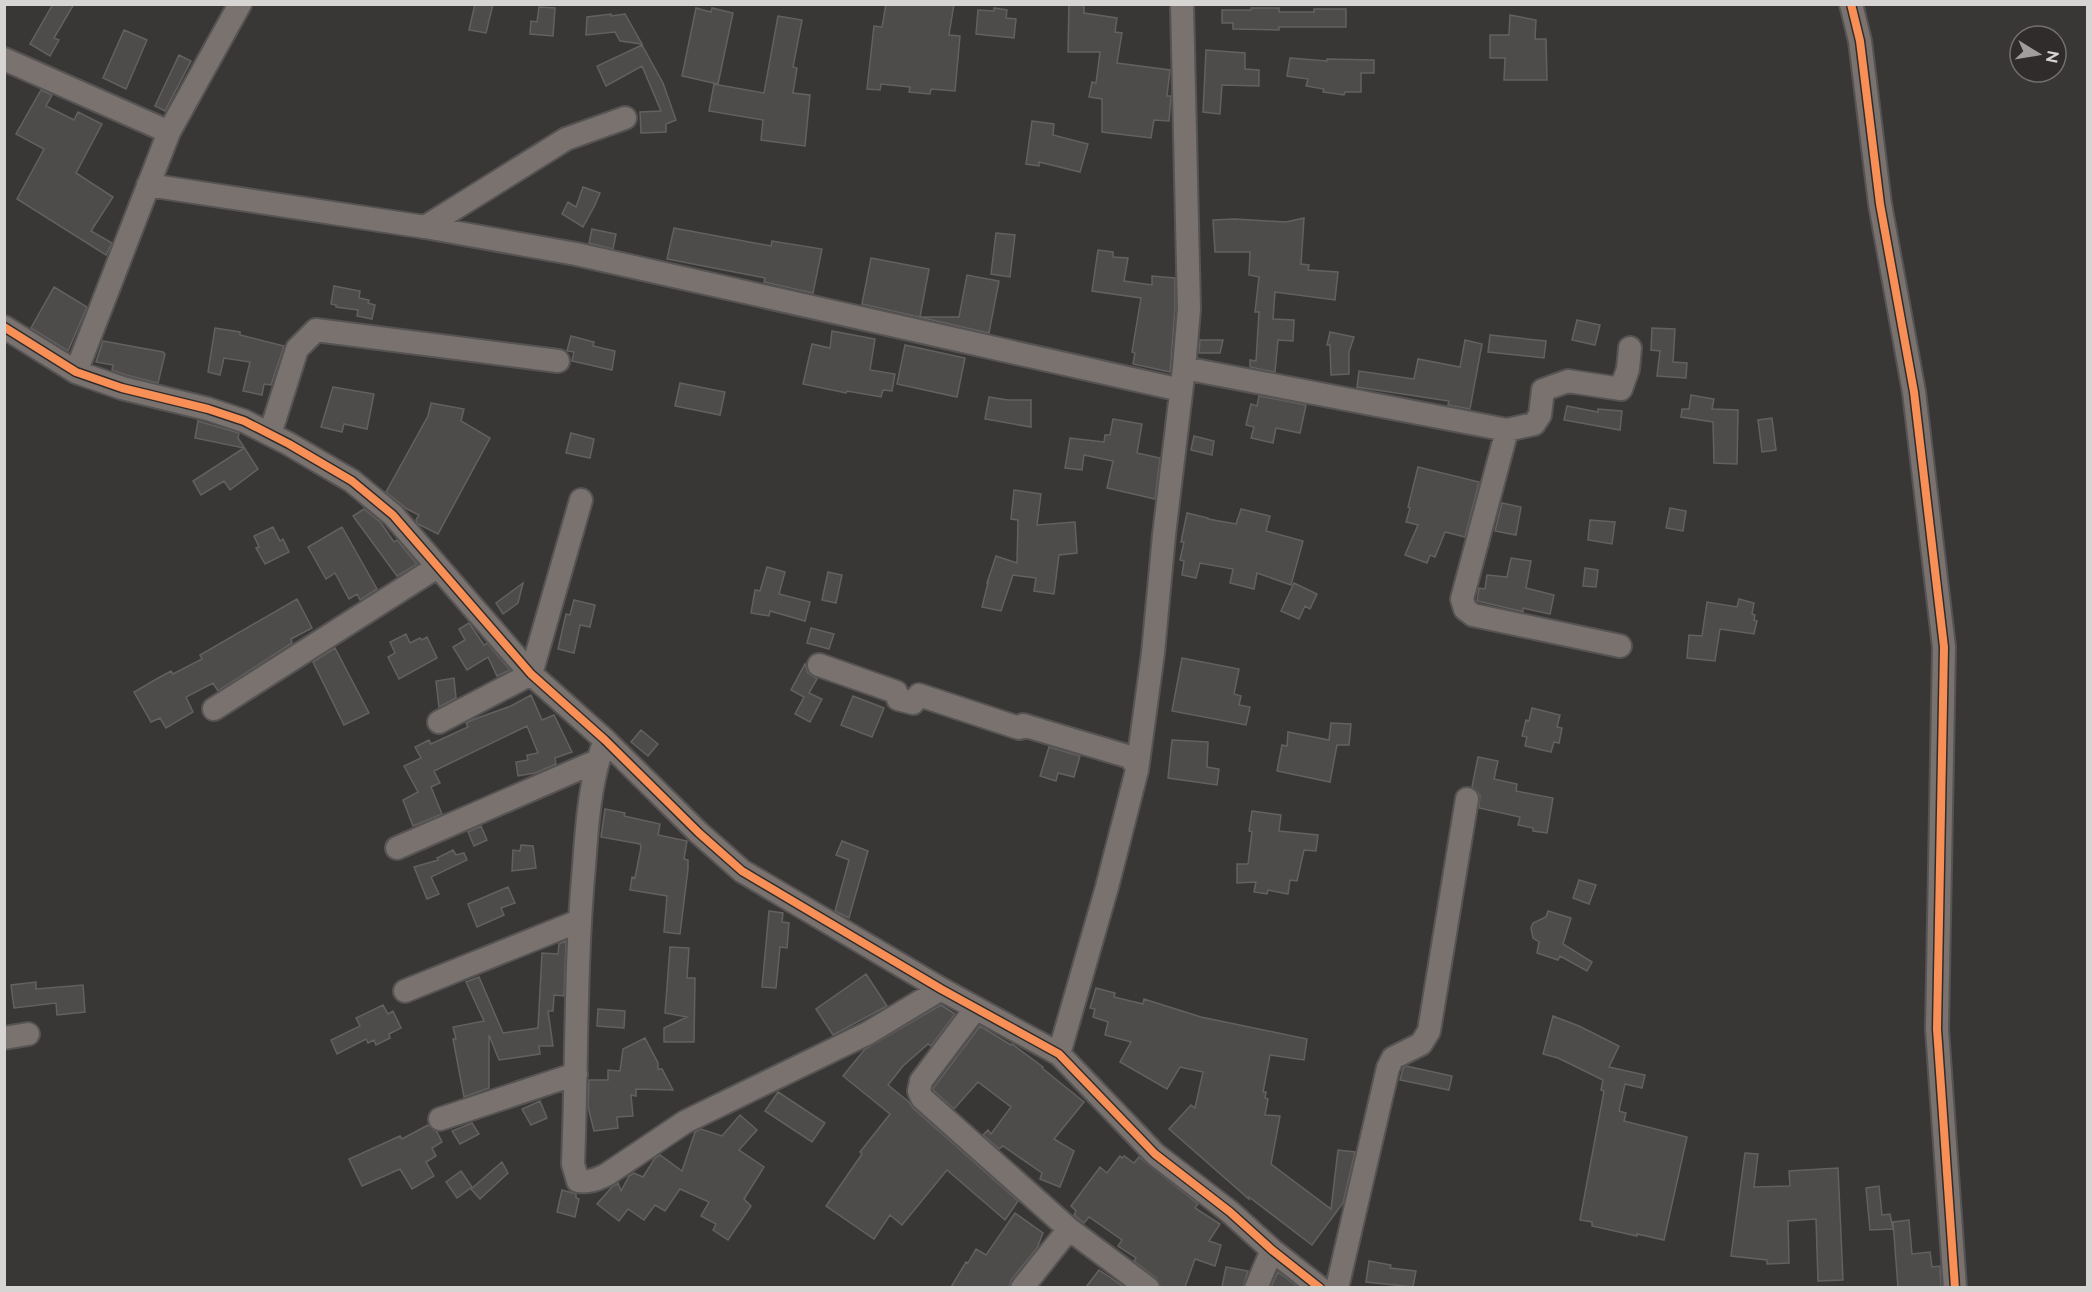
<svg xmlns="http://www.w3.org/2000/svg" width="2092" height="1292" font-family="Raleway,sans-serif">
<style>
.building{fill:#4d4c4b;stroke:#636160;stroke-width:1.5}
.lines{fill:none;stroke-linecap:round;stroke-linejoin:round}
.minor-casing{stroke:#555353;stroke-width:26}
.minor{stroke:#7a726e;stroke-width:22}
.cycleway-casing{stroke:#302c2b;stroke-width:11}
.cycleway{stroke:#f78f57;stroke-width:8}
</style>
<rect width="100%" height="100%" fill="#393736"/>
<!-- building -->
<path class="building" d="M53 4H74L54 38 59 40 50 56 30 44Z
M475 4H493L486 33 469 30Z
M886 4H954L949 35 960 36 955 91 931 89 930 94 909 92 910 87 881 84 880 90 867 89 874 26 882 27Z
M1069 4H1084V13L1117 18 1115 32 1122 33 1117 63 1170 70 1167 96H1171L1169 121 1154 120 1151 138 1102 132V99L1089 97 1092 82 1096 83 1100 52H1068Z
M539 7 555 8 553 36 530 34 531 21 537 22Z
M696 8 711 12 712 8 733 13 718 84 682 76Z
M994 8 1007 10 1006 18 1016 19 1014 38 976 34 978 10 994 11Z
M1251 8H1279V12H1314V9H1346V27H1279V30L1233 29V23H1222V10H1251Z
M611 14V16L625 14 642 44 620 41 615 32 586 35 587 17Z
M1510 15 1536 20 1535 39H1546L1547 80H1504L1505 58H1490V35H1509Z
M778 16 802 20 793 67 797 68 793 93 810 95 805 146 761 140 763 120 709 111 714 84 764 93Z
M124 30 147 40 126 89 103 78Z
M642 45 663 83 676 120 666 124V132L641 133 640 112 661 111 642 66 606 86 597 66Z
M1206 50 1245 53V69L1259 70V86L1222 85 1220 114 1203 112Z
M179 55 191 61 165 111 155 106Z
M1290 58 1327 61V59L1374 60V73H1361V92H1345L1344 95 1323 92 1324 89 1306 86 1308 79 1287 76Z
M41 90 52 95 46 106 74 120 78 112 102 124 76 173 113 197 91 231 112 243 106 255 17 199 44 149 16 134Z
M1032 121 1054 124 1053 135 1088 144 1080 172 1039 162V166L1026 164Z
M583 187 600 193 595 205 583 227 562 214 568 202 576 207Z
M1304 218 1301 264 1309 265 1308 270 1338 272 1335 300 1275 292 1273 319 1294 320 1293 341 1278 340 1275 372 1250 367V360L1256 361 1259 312H1255L1259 277 1249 275 1250 252H1215L1213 220 1235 219 1286 222Z
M674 228 771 246 772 241 822 249 813 293 764 282 765 278 667 259Z
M592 229 616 234 613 249 589 243Z
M996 233 1015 235 1010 277 991 274Z
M1098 250 1113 252V257L1128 258 1124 281 1152 285V276L1175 278V309L1170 372 1133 364 1135 353 1132 352 1141 298 1092 291Z
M871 258 929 269 920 317H959L967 275 999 281 989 333 862 304Z
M334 286 360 291 359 298 369 300 368 303 375 305 372 319 357 316 358 310 336 307V305L331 304Z
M54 287 87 307 68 351 31 328Z
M1577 320 1600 325 1595 345 1572 340Z
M215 328 240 332V335L284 346 271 385 264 384 262 395 243 391 250 362 224 358 220 375 208 372Z
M1652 328 1675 329 1673 362 1687 363 1686 378 1657 376 1660 351 1651 350Z
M832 331 875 339 870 370 895 374 892 391 883 390 881 397 847 391 846 393 803 384 812 344 830 348Z
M1330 332 1354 337 1349 352V374L1331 375 1330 345H1327Z
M1490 335 1546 341 1544 358 1488 352Z
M571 336 594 342 593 346 615 351 612 370 572 361 574 352 567 351Z
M1200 340H1223L1220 353H1199Z
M1465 340 1482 344 1470 409 1448 405 1449 401 1357 387 1359 371 1414 379 1418 359 1460 367Z
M103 341 163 352 165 354 158 383 126 375 112 370 113 365 96 362Z
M905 345 965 358 957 397 897 384Z
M680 383 725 392 720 415 675 406Z
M333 387 374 394 367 429 344 424 342 432 321 427Z
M1691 395 1714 399 1712 409 1738 410 1737 464 1714 463 1713 422 1681 417 1682 409H1689Z
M1259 396 1306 405 1300 433 1276 428 1273 443 1251 438 1254 427 1246 425 1251 404 1257 406Z
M989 397 1008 400H1031V427L985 419Z
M431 403 464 409 461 421 490 438 438 534 418 524 416 520 419 515 407 509 386 492 428 416Z
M1567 406 1598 412V409L1622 411 1620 430 1564 420Z
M1772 418 1776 450 1762 452 1758 420Z
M1113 419 1142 424 1137 453 1160 458 1155 499 1107 488 1113 461 1084 455 1082 470 1065 468 1070 438 1104 442 1105 435H1110Z
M198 421 239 433 238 438 258 469 230 490 224 481 201 495 193 481 244 448 195 438Z
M571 433 594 439 590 458 566 453Z
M1194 436 1214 441 1212 455 1191 450Z
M1418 467 1479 482 1465 537 1445 532 1435 557 1430 555 1427 563 1405 555 1418 525 1406 522 1410 508 1408 507Z
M1014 490 1041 494 1037 525 1075 522 1077 553 1059 555 1054 594 1034 591 1036 578 1013 575 1001 611 982 607 988 583H987L996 556 1017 563 1018 520 1011 519Z
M1502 503 1521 507 1516 535 1495 531Z
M1670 508 1686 511 1683 531 1666 528Z
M364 509 381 523 394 542 397 540 417 564 397 576 353 516Z
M1241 509 1270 516 1266 531 1303 541 1291 585 1257 573 1254 589 1230 583 1233 569 1200 563 1196 578 1182 575 1184 561 1180 560 1184 542H1181L1187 513 1208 518V519L1236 524Z
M1590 520 1615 522 1612 544 1588 540Z
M273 527 280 541 283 539 289 552 265 564 256 548 259 547 254 536Z
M342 527 377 589 360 600 357 594 349 599 335 573 326 579 308 547Z
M1511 558 1531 561 1526 588 1554 595 1550 614 1523 608V612L1520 611 1477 601 1479 588 1485 589 1487 575 1507 577Z
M767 567 785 572 779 594 810 602 805 621 770 611 769 616 751 613 755 590 760 591Z
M1585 568 1598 570 1596 587 1583 586Z
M828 572 842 575 836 603 822 600Z
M523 583 518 603 503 614 496 603Z
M1294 583 1317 594 1310 609 1305 606 1299 619 1281 611Z
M297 599 312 628 291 639 292 643 218 691 213 683 186 697 193 712 166 728 160 718 151 722 134 692 160 677 171 671 173 674 202 659 200 655Z
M1739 599 1754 603 1752 614 1755 615 1754 620 1757 621 1754 634 1720 629 1715 661 1687 658 1689 635 1702 636 1707 602 1737 607Z
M574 600 595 605 590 627 580 625 574 653 558 649 566 614 570 615Z
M469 623 484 645 487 643 510 670 497 676 488 657 467 670 453 647 465 640 459 629Z
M811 628 834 634 829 649 807 643Z
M406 634 410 643 420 638 422 640 427 637 437 658 399 679 388 657 395 653 390 642Z
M335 648 369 713 344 725 313 662Z
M1182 658 1239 669 1234 694 1241 696 1239 705 1250 707 1246 725 1172 711Z
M805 664 808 673 817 679 809 693 822 699 810 722 795 714 804 697 791 690Z
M454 678 456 698 439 707 436 681Z
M531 695 542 720 554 715 572 752 555 758 556 764 535 773 518 776 516 762 528 760 527 755 538 753 527 726 434 771 440 783 431 787 442 814 413 826 403 800 418 792 404 766 421 758 415 747 429 740 431 744 468 727 466 723 472 720 511 706Z
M853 696 884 708 872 737 841 725Z
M1532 708 1560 715 1557 727 1562 728 1559 743 1554 742 1551 752 1525 746 1527 737 1522 736 1526 720 1529 721Z
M1331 723 1351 724 1349 745H1337L1330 782 1277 771 1282 745 1287 746 1288 732 1329 740Z
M641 730 658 744 648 756 631 742Z
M1172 740 1208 742 1207 767 1219 769 1217 785 1168 778Z
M1049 747 1080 756 1074 777 1058 773 1056 781 1040 776Z
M1478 757 1498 761 1494 779 1517 784 1516 791 1553 798 1547 833 1533 831V828L1518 825 1520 817 1479 808 1480 795 1472 787Z
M605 809 625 813 624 816 660 824 658 835 687 841 684 859 688 860V869L680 934 664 932 667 896 630 890 632 877 635 878 641 847 640 844 601 837Z
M1252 811 1281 815 1279 831 1318 835 1316 851 1304 850 1297 881 1290 880 1288 894 1268 890 1267 894 1254 892 1256 882 1237 883V864H1248L1252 832 1249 831Z
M481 826 487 840 474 846 468 832Z
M842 841 868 851 849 918 835 911 849 860 836 855Z
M521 845 533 846 536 868 512 871 513 850 520 851Z
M453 850 456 855 464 853 467 860 431 877 439 894 427 899 414 867 438 860 437 858Z
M1579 880 1596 885 1589 904 1573 898Z
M508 887 515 903 501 908 504 915 477 927 468 904Z
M769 911 783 913 782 922 789 923 787 948 780 947 776 988 762 987Z
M1548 911 1571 918 1563 944 1592 962 1587 971 1560 956 1558 960 1537 953 1539 942 1533 938 1531 928 1533 923 1546 917Z
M566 941 564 996 554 995 553 1011H548L553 1046H539L540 1054 499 1060 489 1035V1088L464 1097 453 1039H456L453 1027 484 1021 466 982 479 977 503 1033 538 1028 542 953 558 954 559 944Z
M670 947 689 948 687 978H695L694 1042H664V1028L687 1017 665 1013Z
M866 974 887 1006 833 1035 816 1009Z
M36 982V989L83 985 85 1012 57 1015 56 1003 14 1008 11 985Z
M1096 988 1115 993 1114 997 1143 1004 1144 999 1201 1017 1307 1039 1304 1060 1270 1055 1263 1092H1266L1265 1098 1268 1099 1265 1115 1280 1116 1271 1164 1331 1209 1338 1150 1355 1152 1343 1203 1312 1245 1249 1197V1199L1169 1129 1191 1105 1195 1108 1203 1072 1180 1067 1167 1089 1120 1062 1131 1042 1105 1035 1108 1022 1093 1017 1095 1009 1090 1008Z
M383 1005 388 1014 393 1011 401 1028 389 1034 390 1038 376 1045 374 1040 368 1043 366 1039 337 1054 331 1040 360 1026 356 1018Z
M941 1005 955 1014 931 1046 928 1044 903 1066 888 1085 909 1102 913 1108 1018 1201 1005 1220 947 1170 902 1225 890 1215 874 1239 826 1206 862 1154 860 1152 890 1114 843 1076 865 1049Z
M598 1009 625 1011 624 1028 597 1026Z
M1553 1016 1579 1026 1619 1046 1609 1067 1645 1075 1642 1088 1625 1084 1619 1111 1626 1113 1624 1121 1687 1137 1664 1240 1637 1234V1236L1592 1226V1222L1580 1220 1604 1091 1601 1090 1603 1080 1558 1058 1543 1054Z
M980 1026 1011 1045 1012 1044 1043 1067 1042 1068 1084 1102 1054 1139 1074 1151 1060 1187 1040 1179 1042 1173 1003 1146 999 1149 983 1135 988 1130 991 1134 1011 1107 978 1082 954 1109 933 1090 934 1087Z
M645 1038 658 1063V1069H662L673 1090 636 1089V1096L631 1095 633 1116 617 1117 618 1128 594 1131 588 1107 589 1080H608V1070L620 1071 623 1049Z
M1406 1066 1452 1076 1449 1090 1400 1080 1403 1069Z
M778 1092 825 1123 812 1142 765 1111Z
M540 1101 547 1118 531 1125 522 1109Z
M740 1115 757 1130 739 1150 764 1167 744 1199 751 1206 728 1240 713 1230 716 1224 701 1216 709 1202 680 1189 665 1211 655 1205 644 1220 628 1209 619 1221 597 1204 611 1188 618 1183 621 1191 629 1176 634 1173 643 1177 655 1158 660 1155 682 1171 695 1132 701 1129 722 1136Z
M472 1123 479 1134 460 1144 452 1131Z
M428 1125 437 1132 442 1142 432 1148 436 1156 426 1162 434 1176 412 1189 400 1169 362 1186 349 1159 400 1136 402 1139Z
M1745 1153 1758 1154 1754 1187 1790 1186 1789 1171 1838 1168 1843 1280 1818 1281 1816 1219 1788 1221 1789 1263 1767 1264V1260L1731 1256Z
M1120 1156 1122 1158 1124 1156 1134 1163 1139 1157 1198 1204 1195 1208 1220 1224 1209 1241 1221 1245 1215 1266 1195 1259 1185 1287H1161L1156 1278 1134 1261 1136 1258 1118 1246 1122 1240 1089 1217 1084 1223 1074 1215 1076 1211 1071 1206 1100 1167 1107 1173Z
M502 1162 508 1173 480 1199 471 1189Z
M461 1171 472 1187 457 1198 446 1182Z
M1879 1186 1882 1215 1890 1214 1893 1229 1870 1230 1866 1188Z
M562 1190 576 1194V1198L579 1199 575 1217 557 1212Z
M1015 1213 1043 1233 1037 1248 1011 1280 1009 1287H951L966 1262 968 1263 976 1249 986 1255Z
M1909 1220 1912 1254 1930 1252 1932 1267 1940 1266 1941 1287H1898L1893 1222Z
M1369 1261 1391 1265 1390 1268 1416 1271 1413 1287 1366 1282Z
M1226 1267 1248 1271 1243 1287H1222Z
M1099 1270 1124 1287H1086Z
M1278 1272 1298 1287H1271Z"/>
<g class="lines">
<defs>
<path id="minor" d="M1851 4 1860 41 1880 204 1914 392 1944 647 1937 1029 1955 1288
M4 59 169 132 76 372
M169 132 240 4
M148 185 425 227 576 254 1181 390
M425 227 566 139 625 118
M4 327 76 372 122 388 208 409 244 421 289 444 352 481 393 515 531 674 605 740 699 833 742 871 941 989 1059 1054 1155 1154 1230 1212 1272 1250 1320 1288
M1184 368 1507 430 1534 424 1540 415 1543 390 1568 381 1621 389 1628 369 1630 348
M1507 430 1462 599 1465 609 1473 615 1620 646
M270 434 297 349 316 330 558 361
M819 665 896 692 898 699 913 703 919 695 1019 728 1023 725 1130 757 1137 767
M214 709 437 567
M439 722 531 674 581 500
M605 740C590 779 587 824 584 866 575 965 577 1065 573 1164L578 1181C589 1183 597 1179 606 1175L685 1122 868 1033 941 989
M397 848 597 761
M405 991 579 921
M976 1008 921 1081 919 1091 922 1098 1069 1229 1148 1288
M4 1038 28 1034
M1059 1054 1107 887 1137 770 1153 653 1164 535 1184 368 1189 309 1182 4
M440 1119 576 1074
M1022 1288 1069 1229
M1256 1288 1272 1250
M1337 1288 1388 1068 1393 1058 1421 1044 1429 1031 1467 799"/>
</defs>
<!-- minor casing -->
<use href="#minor" class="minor-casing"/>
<!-- minor -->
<use href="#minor" class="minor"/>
<defs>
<path id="cycleway" d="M1851 4 1860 41 1880 204 1914 392 1944 647 1937 1029 1955 1288
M4 327 76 372 122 388 208 409 244 421 289 444 352 481 393 515 531 674 605 740 699 833 742 871 941 989 1059 1054 1155 1154 1230 1212 1272 1250 1320 1288"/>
</defs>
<!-- cycleway casing -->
<use href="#cycleway" class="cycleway-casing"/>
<!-- cycleway -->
<use href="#cycleway" class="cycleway"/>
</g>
<!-- border -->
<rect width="2092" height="1292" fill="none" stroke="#d7d4d4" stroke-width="12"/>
<!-- north arrow -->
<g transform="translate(2038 54) rotate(101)"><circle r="28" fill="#302c2b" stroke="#736f6f" stroke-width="1.5"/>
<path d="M0-4.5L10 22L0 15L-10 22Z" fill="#a09d9d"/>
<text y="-9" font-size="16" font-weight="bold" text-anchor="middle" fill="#d7d4d4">N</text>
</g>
</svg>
